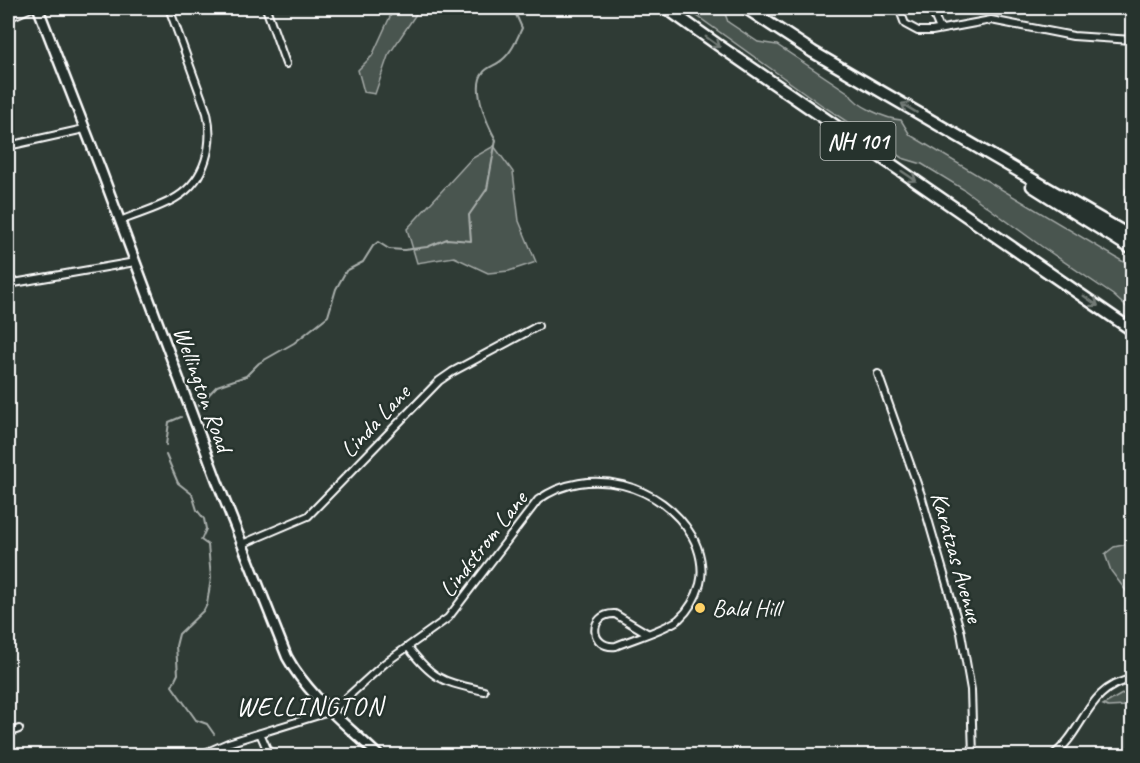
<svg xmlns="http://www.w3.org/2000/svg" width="1140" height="763" font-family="Caveat,sans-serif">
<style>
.green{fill:#4a544f;stroke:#a4aaa7;stroke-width:1.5}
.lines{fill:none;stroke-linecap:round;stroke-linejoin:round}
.stream{stroke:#a9afac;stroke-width:2}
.street-casing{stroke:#fff;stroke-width:10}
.secondary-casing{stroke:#fff;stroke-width:13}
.highway-casing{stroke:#fff;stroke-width:15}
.street{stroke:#26332d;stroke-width:6}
.secondary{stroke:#26332d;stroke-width:8}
.highway{stroke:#26332d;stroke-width:10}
.oneway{stroke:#727a76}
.poi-dot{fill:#ffd166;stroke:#26332d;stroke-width:2}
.labels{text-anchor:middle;stroke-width:5;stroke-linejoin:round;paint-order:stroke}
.shield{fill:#26332d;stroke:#bec2c0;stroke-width:1.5}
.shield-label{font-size:22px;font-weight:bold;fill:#fff}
.street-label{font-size:24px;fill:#fff;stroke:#26332d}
.poi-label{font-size:24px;fill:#fff;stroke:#26332d;text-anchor:start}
.neighbourhood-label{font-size:26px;letter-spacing:1.5px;fill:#fff;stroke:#26332d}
</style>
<rect width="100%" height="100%" fill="#2f3b35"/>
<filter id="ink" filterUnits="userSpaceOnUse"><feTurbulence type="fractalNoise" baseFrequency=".0167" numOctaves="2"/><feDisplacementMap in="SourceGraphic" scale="12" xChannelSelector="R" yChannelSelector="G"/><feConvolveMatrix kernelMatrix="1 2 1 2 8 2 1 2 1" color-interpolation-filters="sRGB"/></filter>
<g filter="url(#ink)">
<!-- green -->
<path class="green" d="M394 8H420L388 56 375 94 364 92 358 70 372 56Z
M686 8H723L728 22 758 42 777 45 849 93C856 106 886 119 901 120L910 135 1132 267V312L1113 295 1041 246 963 189 922 164 902 158 823 106Z
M494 146 513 172 519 221 536 262 509 271 488 273 454 257 417 263 407 229 471 159Z
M1132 543V599L1111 571 1105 554 1114 547Z
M1129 690H1132V700L1126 706 1108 707 1103 705Z"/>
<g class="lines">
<!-- stream -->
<path class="stream" d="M198 406 217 386 246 376 259 363 294 343 328 316 336 289 346 271 363 262 373 246 378 242 389 249 404 250 427 247 447 239 471 241 469 215 487 189 496 140C488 126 471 88 483 73 487 67 497 65 502 60 512 52 517 39 522 28L513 8
M166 445 169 422 181 417
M166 455 178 483 192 494 197 510 204 519 206 529 201 540 208 545 211 578 207 604 204 610 179 634 176 646 178 674 172 686 196 720 207 724 214 734"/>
<defs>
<path id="street" d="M266 8 286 64
M899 8 905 24 918 31H932L991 20 1073 36 1132 40
M931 8 940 29
M8 18 31 8
M8 146 84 129
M1130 191 1132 190
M120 221C139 213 160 208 177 197 206 179 214 144 207 113L169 8
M8 284 135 262
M878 374 921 495 961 633 971 690 973 756
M242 544 308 516 439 381 452 372 538 326
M408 647C435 682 443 681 484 691
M8 733 19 729
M260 733 270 756
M198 756 228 743 332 711 385 663 448 618 538 500C588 464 662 484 692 536 700 550 704 569 700 584 696 598 689 610 679 619 667 629 632 639 616 646 589 649 588 613 615 614L647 633
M1052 756C1085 732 1086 687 1132 679"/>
<path id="secondary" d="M38 8 101 170 217 481 287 657C309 697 347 725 379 756"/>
<path id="highway" d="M666 8 721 47 1132 330
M746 8 813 52 1132 237
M1032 186 1132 249"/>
</defs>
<!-- street casing -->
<use href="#street" class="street-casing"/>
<!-- secondary casing -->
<use href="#secondary" class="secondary-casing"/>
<!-- highway casing -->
<use href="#highway" class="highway-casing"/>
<!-- street -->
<use href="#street" class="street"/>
<!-- secondary -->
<use href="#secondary" class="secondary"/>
<!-- highway -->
<use href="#highway" class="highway"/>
</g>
<!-- one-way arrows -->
<defs><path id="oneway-shaft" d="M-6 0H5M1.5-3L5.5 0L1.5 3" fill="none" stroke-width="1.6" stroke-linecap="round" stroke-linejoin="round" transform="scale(1.5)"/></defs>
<g class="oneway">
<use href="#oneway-shaft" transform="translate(713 42) rotate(36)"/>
<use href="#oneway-shaft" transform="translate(909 108) rotate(-149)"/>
<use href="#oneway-shaft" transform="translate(909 176) rotate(34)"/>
<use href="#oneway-shaft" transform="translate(1091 301) rotate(35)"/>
</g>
</g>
<!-- markers -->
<circle class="poi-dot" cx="700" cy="608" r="6"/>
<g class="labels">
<!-- shield labels -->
<rect class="shield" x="820.5" y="122" width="75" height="38" rx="4.5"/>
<g class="shield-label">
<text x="858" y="149">NH 101</text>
</g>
<!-- street labels -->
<g class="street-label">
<text transform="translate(203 389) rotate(70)" y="8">Wellington Road</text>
<text transform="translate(375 421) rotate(-47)" y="8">Linda Lane</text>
<text transform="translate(483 544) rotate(-52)" y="8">Lindstrom Lane</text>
<text transform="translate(957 557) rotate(74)" y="8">Karatzas Avenue</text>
</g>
<!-- poi labels -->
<g class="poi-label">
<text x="712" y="616">Bald Hill</text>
</g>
<!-- neighbourhood labels -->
<g class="neighbourhood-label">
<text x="310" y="715">WELLINGTON</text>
</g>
</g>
<!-- margin -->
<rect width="1140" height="763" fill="none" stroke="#26332d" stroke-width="30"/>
<rect x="15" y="15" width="1110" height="733" fill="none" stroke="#fff" stroke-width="2" filter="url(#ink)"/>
</svg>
